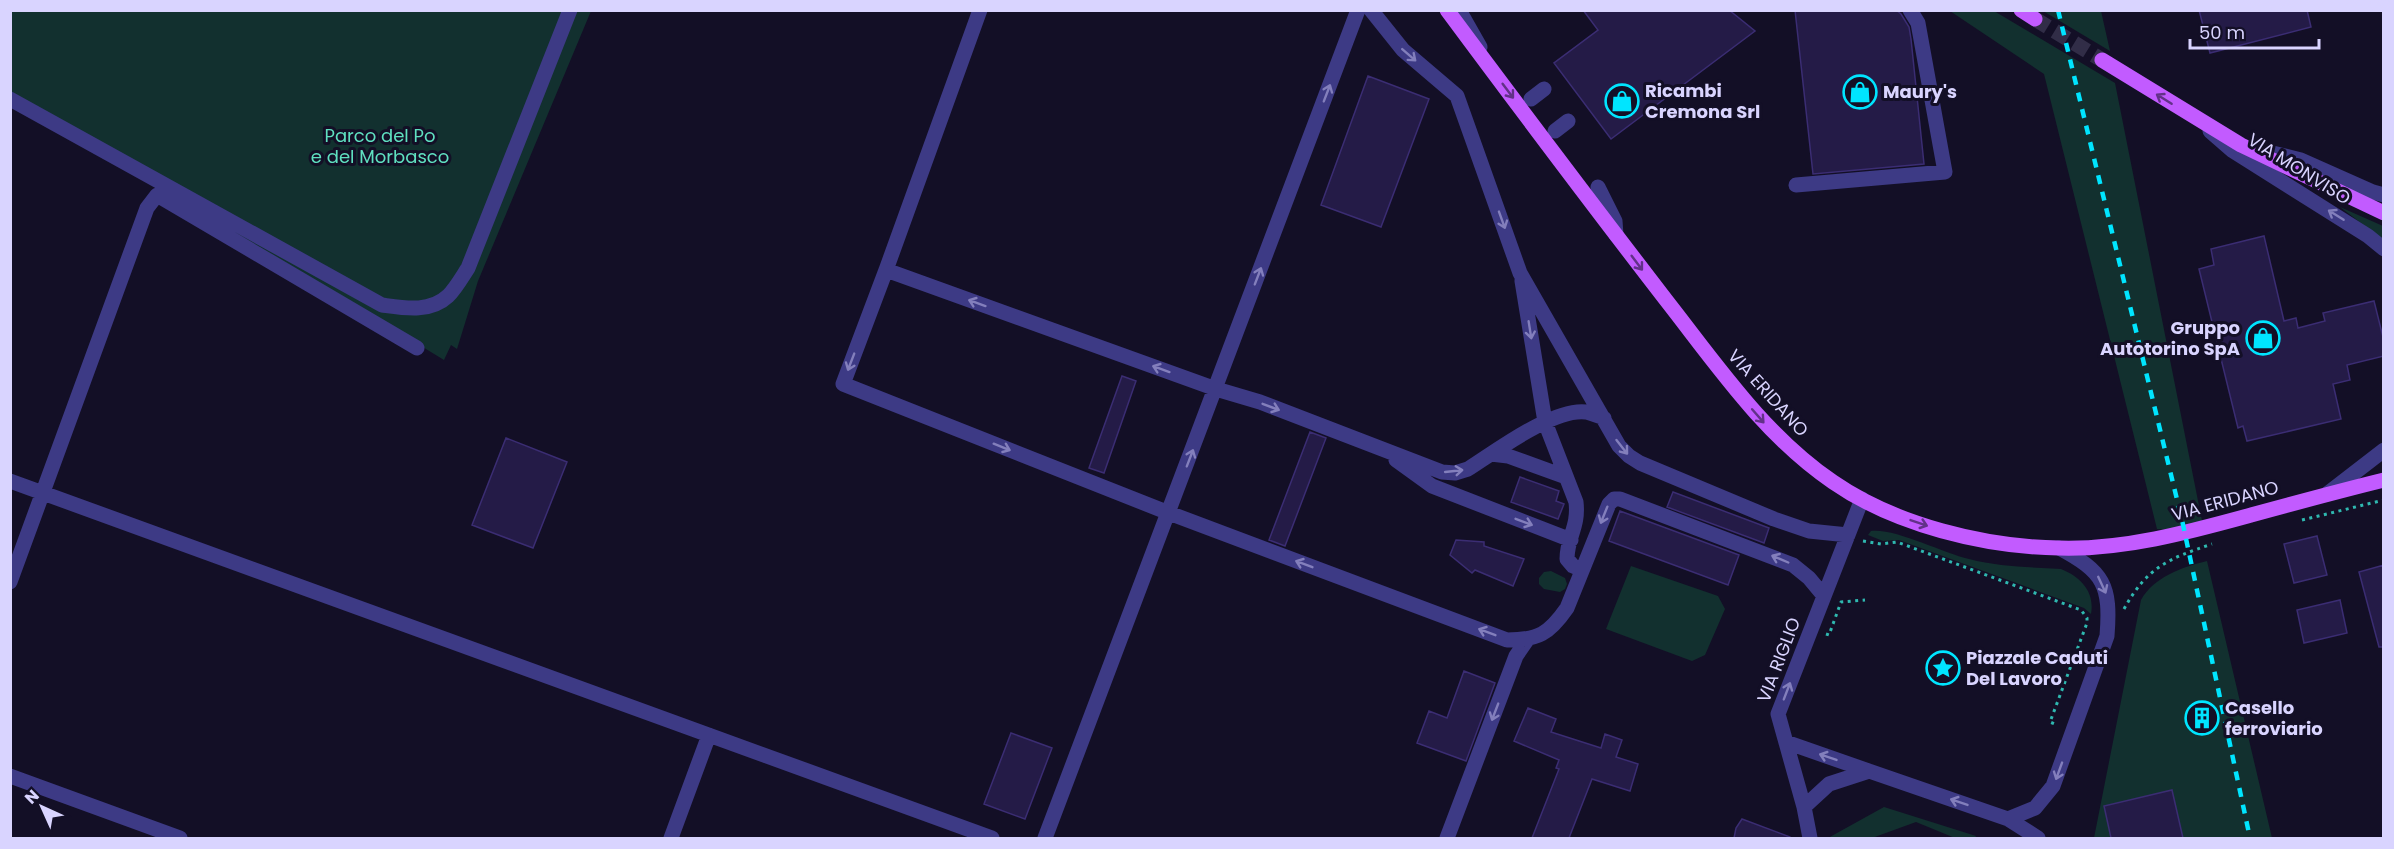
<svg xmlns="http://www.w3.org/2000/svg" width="2394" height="849" font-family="Poppins,sans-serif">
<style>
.green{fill:#12302f}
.building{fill:#241b47;stroke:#3b2d73;stroke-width:1.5}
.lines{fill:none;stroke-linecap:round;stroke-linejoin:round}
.major-tunnel{stroke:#312d47;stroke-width:15;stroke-dasharray:15 8;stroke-linecap:butt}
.path{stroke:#2fb8b0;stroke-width:3;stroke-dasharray:3 4.5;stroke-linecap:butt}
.minor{stroke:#3d3a85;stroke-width:15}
.major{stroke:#c25bff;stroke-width:15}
.rail{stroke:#00e5ff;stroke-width:4.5;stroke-dasharray:9 8;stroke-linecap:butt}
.oneway{stroke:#837fbc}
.oneway2{stroke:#623188}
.labels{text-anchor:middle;stroke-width:6;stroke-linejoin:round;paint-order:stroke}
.poi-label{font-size:18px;font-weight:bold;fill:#d9d4ff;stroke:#130f26;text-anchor:start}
.park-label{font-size:18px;fill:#5fe0c0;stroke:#130f26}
.street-label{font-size:18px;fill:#d9d4ff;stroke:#130f26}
</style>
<rect width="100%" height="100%" fill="#130f26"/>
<!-- green -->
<path class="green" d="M10 11H591L478 281 457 349 451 345 444 360 11 96Z
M1950 11H1994L2115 83 2204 531 2157 529 2044 74Z
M2043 11H2101L2110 51Z
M2340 207 2383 226V240Z
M1871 531C1895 528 1943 553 1969 559 1999 567 2030 567 2061 569 2081 577 2095 592 2091 614L2084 608 1899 540 1883 541 1868 535Z
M2207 561 2272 838H2094L2141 600C2154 577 2182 567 2207 561Z
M1631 566 1718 596 1725 609 1705 655 1692 661 1606 629Z
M1551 571 1565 578 1567 584 1565 589 1560 592 1544 589 1539 584V578L1544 572Z
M1884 807 1976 836 1975 838H1955L1916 822 1872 838H1828Z"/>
<!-- building -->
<path class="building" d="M1583 10H1729L1755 31 1611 139 1554 63 1598 30Z
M1795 10H1896L1901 14 1909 27 1911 39 1924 164 1813 174Z
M2199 10H2307L2311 27 2210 53Z
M1368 76 1429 99 1381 227 1321 205Z
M2264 236 2284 321 2296 318 2298 328 2325 321 2323 313 2374 301 2384 341V356L2347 365 2350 380 2333 384 2341 419 2247 441 2243 426 2238 428 2199 269 2214 265 2211 249Z
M1122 376 1136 381 1104 473 1089 468Z
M1310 432 1326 438 1285 546 1269 540Z
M506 438 567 462 533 548 472 525Z
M1520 477 1559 491 1556 501 1564 504 1558 519 1511 502Z
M1673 492 1769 528 1764 543 1667 507Z
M1620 511 1739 555 1728 585 1609 541Z
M2317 536 2327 575 2294 583 2284 544Z
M1456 540 1484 542V546L1524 559 1513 586 1475 570 1472 573 1450 555Z
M2384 565V647H2379L2359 572Z
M2340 600 2347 633 2304 643 2297 610Z
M1464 671 1495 683 1466 761 1417 743 1429 711 1447 718Z
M2207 703 2213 730 2196 733 2190 706Z
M1528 708 1556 719 1551 732 1601 748 1605 734 1622 740 1616 757 1638 764 1630 791 1592 779 1569 838H1532L1559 769 1556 768 1559 760 1514 741Z
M1011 733 1052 748 1025 819 984 804Z
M2172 790 2183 838H2111L2104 806Z
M1742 819 1790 837V838H1734L1736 828Z"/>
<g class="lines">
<!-- major-tunnel -->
<path class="major-tunnel" d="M2035 19 2102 60"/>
<!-- path -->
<path class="path" d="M2302 520 2384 500
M1863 541 1881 544 1897 542 2081 610 2087 618V623L2050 722 2057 725
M2124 609C2147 567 2168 559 2212 544
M1826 634 1829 635 1841 602 1865 600"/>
<!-- minor -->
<path class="minor" d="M1371 10 1403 50 1457 96 1520 273 1619 446 1629 456 1640 463 1774 519 1809 531 1848 535
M1459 10 1480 47
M10 99 382 305C404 308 430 313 448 296 456 288 462 277 468 268L570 10
M1531 99 1544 89
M1555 131 1568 121
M2210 131 2233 151 2368 236 2384 249
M2260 150 2301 160 2373 192 2384 195
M1796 185 1945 172 1918 23 1910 10
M1598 187 1615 221 1616 235
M886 270 980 10
M1522 281 1545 422 1576 502C1579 527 1567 537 1567 559L1573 566 1582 570
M1604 418C1598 416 1591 413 1586 412 1553 408 1495 452 1468 469L1455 473 1442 472 1260 402 1216 389 886 270 843 384 1169 513 1507 640C1538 640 1549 634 1567 608L1609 504 1614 499H1620L1793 565 1809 578 1824 596
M1491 454 1508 456 1566 477
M1396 460 1432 486 1571 540
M10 481 992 838
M2327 494 2384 450
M10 582 147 208 157 195 417 348
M1786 742 1869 771
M10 776 180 838
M1804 807 1829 784 1869 771 2008 819 2035 808 2053 786 2107 636C2111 585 2104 572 2059 548
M2008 819 2038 838
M671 838 709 735
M1045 838 1358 10
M1447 838 1516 656 1527 640
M1810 838 1804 807 1778 714 1862 499"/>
<!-- major -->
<path class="major" d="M1447 10C1519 107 1592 204 1666 300 1717 365 1764 435 1833 482 1895 525 1985 547 2059 548 2124 550 2189 532 2251 515 2295 503 2339 491 2384 480
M2021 10 2035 19
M2102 60 2241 145 2384 213"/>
<!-- rail -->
<path class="rail" d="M2058 10 2182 520 2250 838"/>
</g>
<!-- one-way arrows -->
<defs><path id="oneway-shaft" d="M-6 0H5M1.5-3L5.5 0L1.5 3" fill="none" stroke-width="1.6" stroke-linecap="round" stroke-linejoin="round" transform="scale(1.5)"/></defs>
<g class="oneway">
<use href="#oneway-shaft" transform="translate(1409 55) rotate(41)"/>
<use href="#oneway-shaft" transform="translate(1327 93) rotate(-69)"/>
<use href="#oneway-shaft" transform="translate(2336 215) rotate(-148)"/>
<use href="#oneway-shaft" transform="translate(1502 220) rotate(70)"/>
<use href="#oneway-shaft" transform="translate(1258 276) rotate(-69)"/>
<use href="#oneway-shaft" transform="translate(977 303) rotate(-160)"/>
<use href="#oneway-shaft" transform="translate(1530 330) rotate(81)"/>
<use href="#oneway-shaft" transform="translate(851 362) rotate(111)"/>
<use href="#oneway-shaft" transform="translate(1161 369) rotate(-160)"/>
<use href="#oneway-shaft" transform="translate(1271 407) rotate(21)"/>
<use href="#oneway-shaft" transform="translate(1002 447) rotate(22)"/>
<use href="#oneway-shaft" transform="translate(1622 447) rotate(52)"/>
<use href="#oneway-shaft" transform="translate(1190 458) rotate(-69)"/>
<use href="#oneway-shaft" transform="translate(1454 471) rotate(-6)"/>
<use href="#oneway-shaft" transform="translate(1604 515) rotate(112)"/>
<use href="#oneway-shaft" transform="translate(1524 522) rotate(21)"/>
<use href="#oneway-shaft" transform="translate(1780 559) rotate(-157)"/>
<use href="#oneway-shaft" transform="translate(1304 564) rotate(-159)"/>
<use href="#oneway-shaft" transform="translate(2102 585) rotate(65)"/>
<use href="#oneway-shaft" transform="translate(1487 632) rotate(-159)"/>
<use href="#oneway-shaft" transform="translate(1787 691) rotate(-69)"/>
<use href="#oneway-shaft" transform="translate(1495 712) rotate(111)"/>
<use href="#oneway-shaft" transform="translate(1828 757) rotate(-161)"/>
<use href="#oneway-shaft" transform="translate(2059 771) rotate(110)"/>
<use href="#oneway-shaft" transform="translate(1959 802) rotate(-161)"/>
</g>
<g class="oneway2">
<use href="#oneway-shaft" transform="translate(1508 91) rotate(53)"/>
<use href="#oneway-shaft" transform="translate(2164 99) rotate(-148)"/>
<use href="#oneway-shaft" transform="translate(1637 263) rotate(53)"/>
<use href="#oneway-shaft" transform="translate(1758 416) rotate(49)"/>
<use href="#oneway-shaft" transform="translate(1919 523) rotate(19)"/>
</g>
<!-- icons -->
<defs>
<symbol id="shop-ring" viewBox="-11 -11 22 22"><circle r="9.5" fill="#130f26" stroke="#00e5ff" stroke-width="1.5"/><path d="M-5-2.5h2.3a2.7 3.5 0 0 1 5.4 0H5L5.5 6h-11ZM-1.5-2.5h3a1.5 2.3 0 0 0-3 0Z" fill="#00e5ff"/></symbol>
<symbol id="sight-ring" viewBox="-11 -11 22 22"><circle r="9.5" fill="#130f26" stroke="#00e5ff" stroke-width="1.5"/><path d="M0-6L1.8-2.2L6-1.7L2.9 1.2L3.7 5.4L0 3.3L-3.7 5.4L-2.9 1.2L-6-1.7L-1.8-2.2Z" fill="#00e5ff"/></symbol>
<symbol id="building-ring" viewBox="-11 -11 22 22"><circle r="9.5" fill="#130f26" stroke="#00e5ff" stroke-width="1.5"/><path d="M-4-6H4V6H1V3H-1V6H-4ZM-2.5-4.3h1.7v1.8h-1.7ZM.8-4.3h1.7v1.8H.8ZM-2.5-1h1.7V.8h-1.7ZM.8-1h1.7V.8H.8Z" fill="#00e5ff"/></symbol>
</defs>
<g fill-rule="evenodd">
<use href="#shop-ring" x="1841" y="73" width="38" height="38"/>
<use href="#shop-ring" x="1603" y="82" width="38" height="38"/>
<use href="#shop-ring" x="2244" y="319" width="38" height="38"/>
<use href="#sight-ring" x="1924" y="649" width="38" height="38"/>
<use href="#building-ring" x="2183" y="699" width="38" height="38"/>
</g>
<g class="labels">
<!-- poi labels -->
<g class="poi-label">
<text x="1645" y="97">Ricambi<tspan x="1645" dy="21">Cremona Srl</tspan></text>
<text x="1883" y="98">Maury's</text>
<text x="2240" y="334" text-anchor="end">Gruppo<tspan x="2240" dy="21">Autotorino SpA</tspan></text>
<text x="1966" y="664">Piazzale Caduti<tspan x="1966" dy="21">Del Lavoro</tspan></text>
<text x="2225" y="714">Casello<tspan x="2225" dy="21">ferroviario</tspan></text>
</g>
<!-- park labels -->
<g class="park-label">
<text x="380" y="142">Parco del Po<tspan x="380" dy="21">e del Morbasco</tspan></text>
</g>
<!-- street labels -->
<g class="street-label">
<text transform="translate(2299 169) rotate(32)" y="6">VIA MONVISO</text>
<text transform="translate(1768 393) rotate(48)" y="6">VIA ERIDANO</text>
<text transform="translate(2225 501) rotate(-15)" y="6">VIA ERIDANO</text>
<text transform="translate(1779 660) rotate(-69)" y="6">VIA RIGLIO</text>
</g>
</g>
<!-- border -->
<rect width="2394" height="849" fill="none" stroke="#d9d4ff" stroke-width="24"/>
<!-- north arrow -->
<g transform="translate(42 807) rotate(315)" stroke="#130f26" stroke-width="4.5" paint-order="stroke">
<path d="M0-4.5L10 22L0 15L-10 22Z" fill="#d9d4ff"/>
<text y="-9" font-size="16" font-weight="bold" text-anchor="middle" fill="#d9d4ff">N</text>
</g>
<!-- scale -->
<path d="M2190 39v9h129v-9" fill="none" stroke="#d9d4ff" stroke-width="3"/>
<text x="2199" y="39" font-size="18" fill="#d9d4ff" stroke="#130f26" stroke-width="4.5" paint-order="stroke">50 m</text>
</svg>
